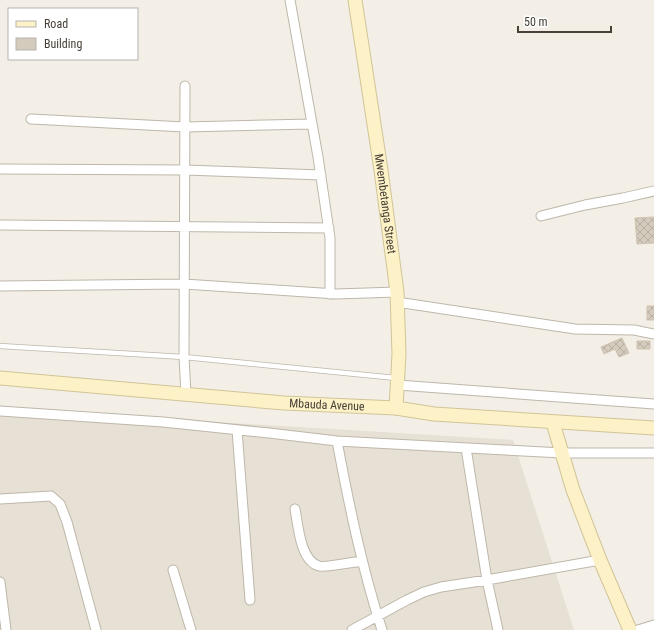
<svg xmlns="http://www.w3.org/2000/svg" width="654" height="630" font-family="'Roboto Condensed',sans-serif">
<style>
.residential{fill:#e7e1d5}
.building{fill:url(#building-cross-hatch);stroke:#cfc3b0}
.lines{fill:none;stroke-linecap:round;stroke-linejoin:round}
.lane-casing{stroke:#beb7aa;stroke-width:6}
.street-casing{stroke:#beb7aa;stroke-width:11}
.secondary-casing{stroke:#d1c498;stroke-width:15}
.lane{stroke:#fff;stroke-width:4.5}
.street{stroke:#fff;stroke-width:9}
.secondary{stroke:#fdf1c7;stroke-width:13}
.labels{text-anchor:middle;stroke-width:3.5;stroke-linejoin:round;paint-order:stroke}
.street-label{font-size:12px;fill:#464036;stroke:#fff}
</style>
<defs>
<pattern id="building-cross-hatch" width="8" height="8" patternUnits="userSpaceOnUse"><rect width="8" height="8" fill="#d4cbbd"/><path d="M0 0l8 8M0 8l8-8" fill="none" stroke="#b7afa3"/></pattern>
</defs>
<rect width="100%" height="100%" fill="#f3efe7"/>
<!-- residential -->
<path class="residential" d="M0 409 513 440 574 630H0Z"/>
<!-- building -->
<path class="building" d="M654 217V243L637 244 635 218Z
M647 306H654V320H647Z
M622 338 629 353 619 357 615 349 604 354 601 347Z
M637 341H650V349H637Z"/>
<g class="lines">
<defs>
<path id="lane" d="M0 346 184 357 396 378"/>
<path id="street" d="M290 0 318 157 330 238V294
M185 86 184 357 186 394
M31 119 185 127 312 124
M0 169 185 170 321 175
M541 216 585 205 623 198 654 191
M0 225 329 228
M0 286 184 284 336 294 397 292
M397 302 575 329 634 330 654 334
M398 385 654 404
M0 411 163 422 269 433 337 441 562 453H654
M237 430 250 600
M337 441C349 505 362 568 382 630
M466 448 487 580 498 630
M0 499 51 496 60 504 67 522 96 630
M295 509C298 524 300 561 319 566 323 568 354 562 362 561
M173 570 191 630
M0 582 6 630
M352 630 407 600 424 592 441 587 487 580 600 560
M638 630 654 625"/>
<g id="secondary">
<path id="s1" d="M355 0 381 170 397 292 399 354 396 408"/>
<path id="s2" d="M0 378 284 403 396 408 434 414 654 428"/>
<path d="M553 423 573 490 600 560 630 630"/>
</g>
</defs>
<!-- lane casing -->
<use href="#lane" class="lane-casing"/>
<!-- street casing -->
<use href="#street" class="street-casing"/>
<!-- secondary casing -->
<use href="#secondary" class="secondary-casing"/>
<!-- lane -->
<use href="#lane" class="lane"/>
<!-- street -->
<use href="#street" class="street"/>
<!-- secondary -->
<use href="#secondary" class="secondary"/>
</g>
<g class="labels">
<!-- street labels -->
<g class="street-label">
<text dy="4" stroke="none"><textPath href="#s1" startOffset="206">Mwembetanga Street</textPath></text>
<text dy="4" stroke="none"><textPath href="#s2" startOffset="328">Mbauda Avenue</textPath></text>
</g>
</g>
<!-- legend -->
<rect x="8" y="8" width="130" height="52" fill="#ffffff" stroke="#b5b3af"/>
<rect x="16" y="21" width="20" height="6" fill="#fdf1c7" stroke="#b5b3af"/>
<text x="44" y="28" font-size="12" fill="#464036">Road</text>
<rect x="16" y="38" width="20" height="12" fill="#d4cbbd" stroke="#b5b3af"/>
<text x="44" y="48" font-size="12" fill="#464036">Building</text>
<!-- scale -->
<path d="M518 26v6h93v-6" fill="none" stroke="#464036" stroke-width="2"/>
<text x="524" y="26" font-size="12" fill="#464036" stroke="#ffffff" stroke-width="3" paint-order="stroke">50 m</text>
</svg>
